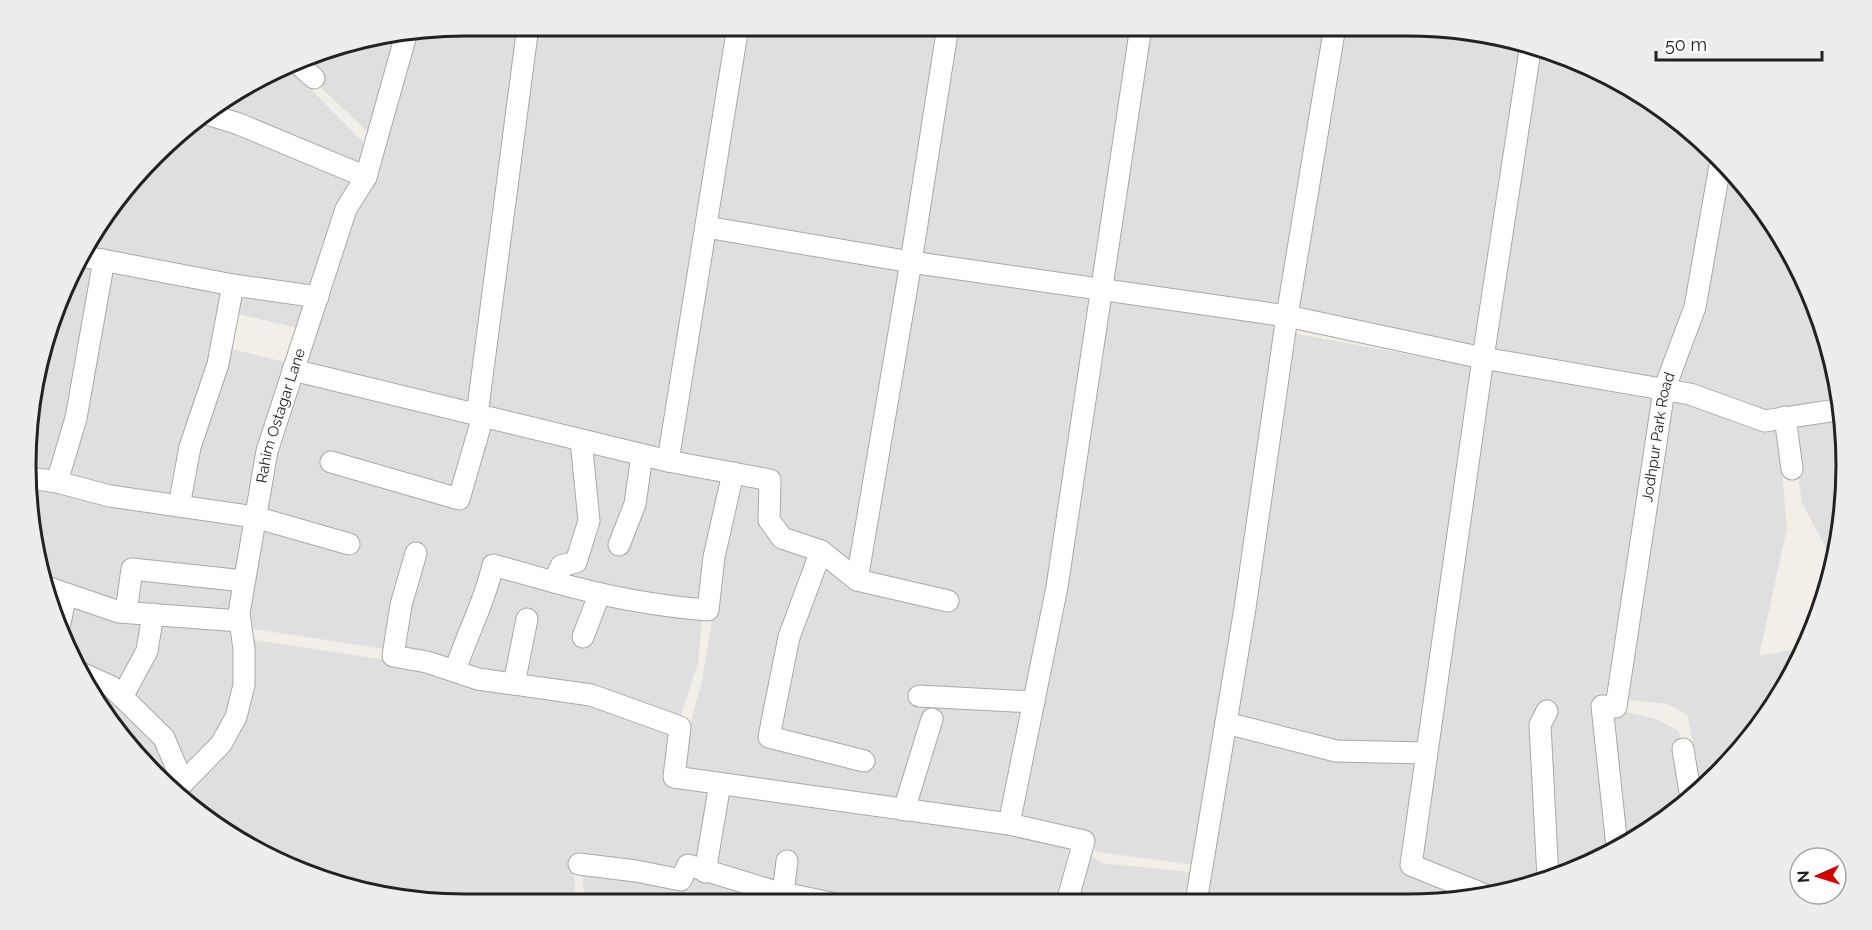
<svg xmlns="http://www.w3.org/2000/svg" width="1872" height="930" font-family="Raleway,sans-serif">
	<rect width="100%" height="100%" fill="#f2efe9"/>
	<path fill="#e0dfdf" d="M465,26H717L732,28L660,454L299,369L413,34Z
		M746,26H1435L1520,40L1601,71L1674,116L1714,153L1689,306L1658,381L1295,311L920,256L713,220Z
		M397,37L371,135L296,64L323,49Z
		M280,72H294L368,147L364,173L210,110Z
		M196,118L354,180L298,328L233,313L227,348L285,362L246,514L31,475L34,379L59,296L99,221Z
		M1725,163L1737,175L1787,245L1823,323L1842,404L1766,415L1674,387Z
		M712,236L1093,292L1053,578L1001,816L680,774L682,731L690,724L702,681L736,470L674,458Z
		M1105,295L1279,321L1196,865L1097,852L1075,830L1012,822Z
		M1287,332L1654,400L1604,707L1656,719L1679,731L1690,799L1674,814L1575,871L1464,901H1203Z
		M291,378L726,477L708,553L698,663L678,724L473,674L385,649L247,628L272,462Z
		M1668,396L1778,425L1787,528L1759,656L1806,647L1801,659L1738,755L1701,789L1688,716L1668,704L1620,699Z
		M1843,415L1846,493L1834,563L1802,503L1790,422Z
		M31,482L248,520L231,615L120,607L48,583L29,522Z
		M51,594L234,625L235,705L216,740L171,788L154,776L71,659Z
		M247,639L425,666L590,700L675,731L669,781L714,787L699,863L675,874L573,862L576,903L437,904L352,890L271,859L180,794L226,745Z
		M723,791L1009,831L1070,844L1057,902L585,903L582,871L692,872Z
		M1083,849L1101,863L1199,873L1194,902H1073Z"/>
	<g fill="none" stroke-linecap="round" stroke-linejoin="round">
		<defs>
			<g id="minor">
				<path d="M297,63L314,78"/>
				<path d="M204,113L239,124L366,177"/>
				<path d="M706,227L911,262L1287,316L1483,358L1690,394L1765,421L1843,409"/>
				<path d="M81,256L233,285L318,297"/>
				<path d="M293,370L668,461L738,26"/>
				<path d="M477,415L528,26"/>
				<path d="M1785,417L1792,469"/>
				<path d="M668,461L770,480L769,520L782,538L821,551L857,580L948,601"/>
				<path d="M331,462L459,499L483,416"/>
				<path d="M31,478L57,482L110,496L255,517L349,544"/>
				<path d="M57,482L76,418L104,260"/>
				<path d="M179,506L190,447L218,364L233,285"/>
				<path d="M619,545L635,504L642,455"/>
				<path d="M821,551L789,637L769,737L864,761"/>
				<path d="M416,553L401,605L393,656L427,662L478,679L591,695L680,727L674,777L1009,824L1084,841L1067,902"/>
				<path d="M857,580L911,262L948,26"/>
				<path d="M554,582C607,597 654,606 708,610L714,557L733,473"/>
				<path d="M49,588L119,612L240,621"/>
				<path d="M126,612L132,569L244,581"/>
				<path d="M60,623L66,594"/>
				<path d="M583,637L599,595"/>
				<path d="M455,671C466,636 485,602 493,565L554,582L561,566L576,562L589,521L581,440"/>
				<path d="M81,673L112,687L164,738L183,783"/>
				<path d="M514,684L527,619"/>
				<path d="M919,696L1034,702"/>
				<path d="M122,697L147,651L153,614"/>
				<path d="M1547,711L1540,725L1548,878"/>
				<path d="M1226,723L1336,751L1426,753"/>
				<path d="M1683,749L1691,798"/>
				<path id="s1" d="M175,791L221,744L236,717L244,685V649L239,613L267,451L346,209L366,177L406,35"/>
				<path d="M904,810L932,719"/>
				<path d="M1009,824L1057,587L1141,26"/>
				<path id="s2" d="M1617,847L1602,706L1616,707L1664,390L1695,307L1721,160"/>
				<path d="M579,864L636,871L681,880L688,865L773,891L831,903"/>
				<path d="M705,872L720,784"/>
				<path d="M783,893L787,861"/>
				<path d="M1485,895L1411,865L1483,358L1531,44"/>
				<path d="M1196,902L1245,608L1287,316L1335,26"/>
			</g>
		</defs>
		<use href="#minor" stroke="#a9a9a9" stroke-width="23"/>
		<use href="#minor" stroke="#fff" stroke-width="21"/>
	</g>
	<g text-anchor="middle" stroke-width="6" stroke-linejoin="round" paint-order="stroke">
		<g font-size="15" fill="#222" stroke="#fff">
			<text dy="5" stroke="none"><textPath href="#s1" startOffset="404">Rahim Ostagar Lane</textPath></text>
			<text dy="5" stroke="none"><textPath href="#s2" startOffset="429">Jodhpur Park Road</textPath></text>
		</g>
	</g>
	<path d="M0 0H1872V930H0ZM465 36H1407A429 429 0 0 1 1836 465V465A429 429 0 0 1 1407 894H465A429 429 0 0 1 36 465V465A429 429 0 0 1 465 36Z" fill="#ededed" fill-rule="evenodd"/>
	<path fill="none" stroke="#222" stroke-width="3" d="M465 36H1407A429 429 0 0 1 1836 465V465A429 429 0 0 1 1407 894H465A429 429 0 0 1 36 465V465A429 429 0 0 1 465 36Z"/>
	<g transform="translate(1818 876) rotate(267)"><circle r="28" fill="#ffffff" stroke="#a7a7a7" stroke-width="1.5"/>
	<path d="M0-4.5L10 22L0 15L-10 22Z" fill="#d40000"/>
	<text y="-9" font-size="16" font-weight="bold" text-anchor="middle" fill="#222222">N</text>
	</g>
	<path d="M1656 51v9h166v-9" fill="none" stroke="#222222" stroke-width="3"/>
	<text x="1665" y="51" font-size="18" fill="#222222" stroke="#ffffff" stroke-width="4.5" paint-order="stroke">50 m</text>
</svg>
